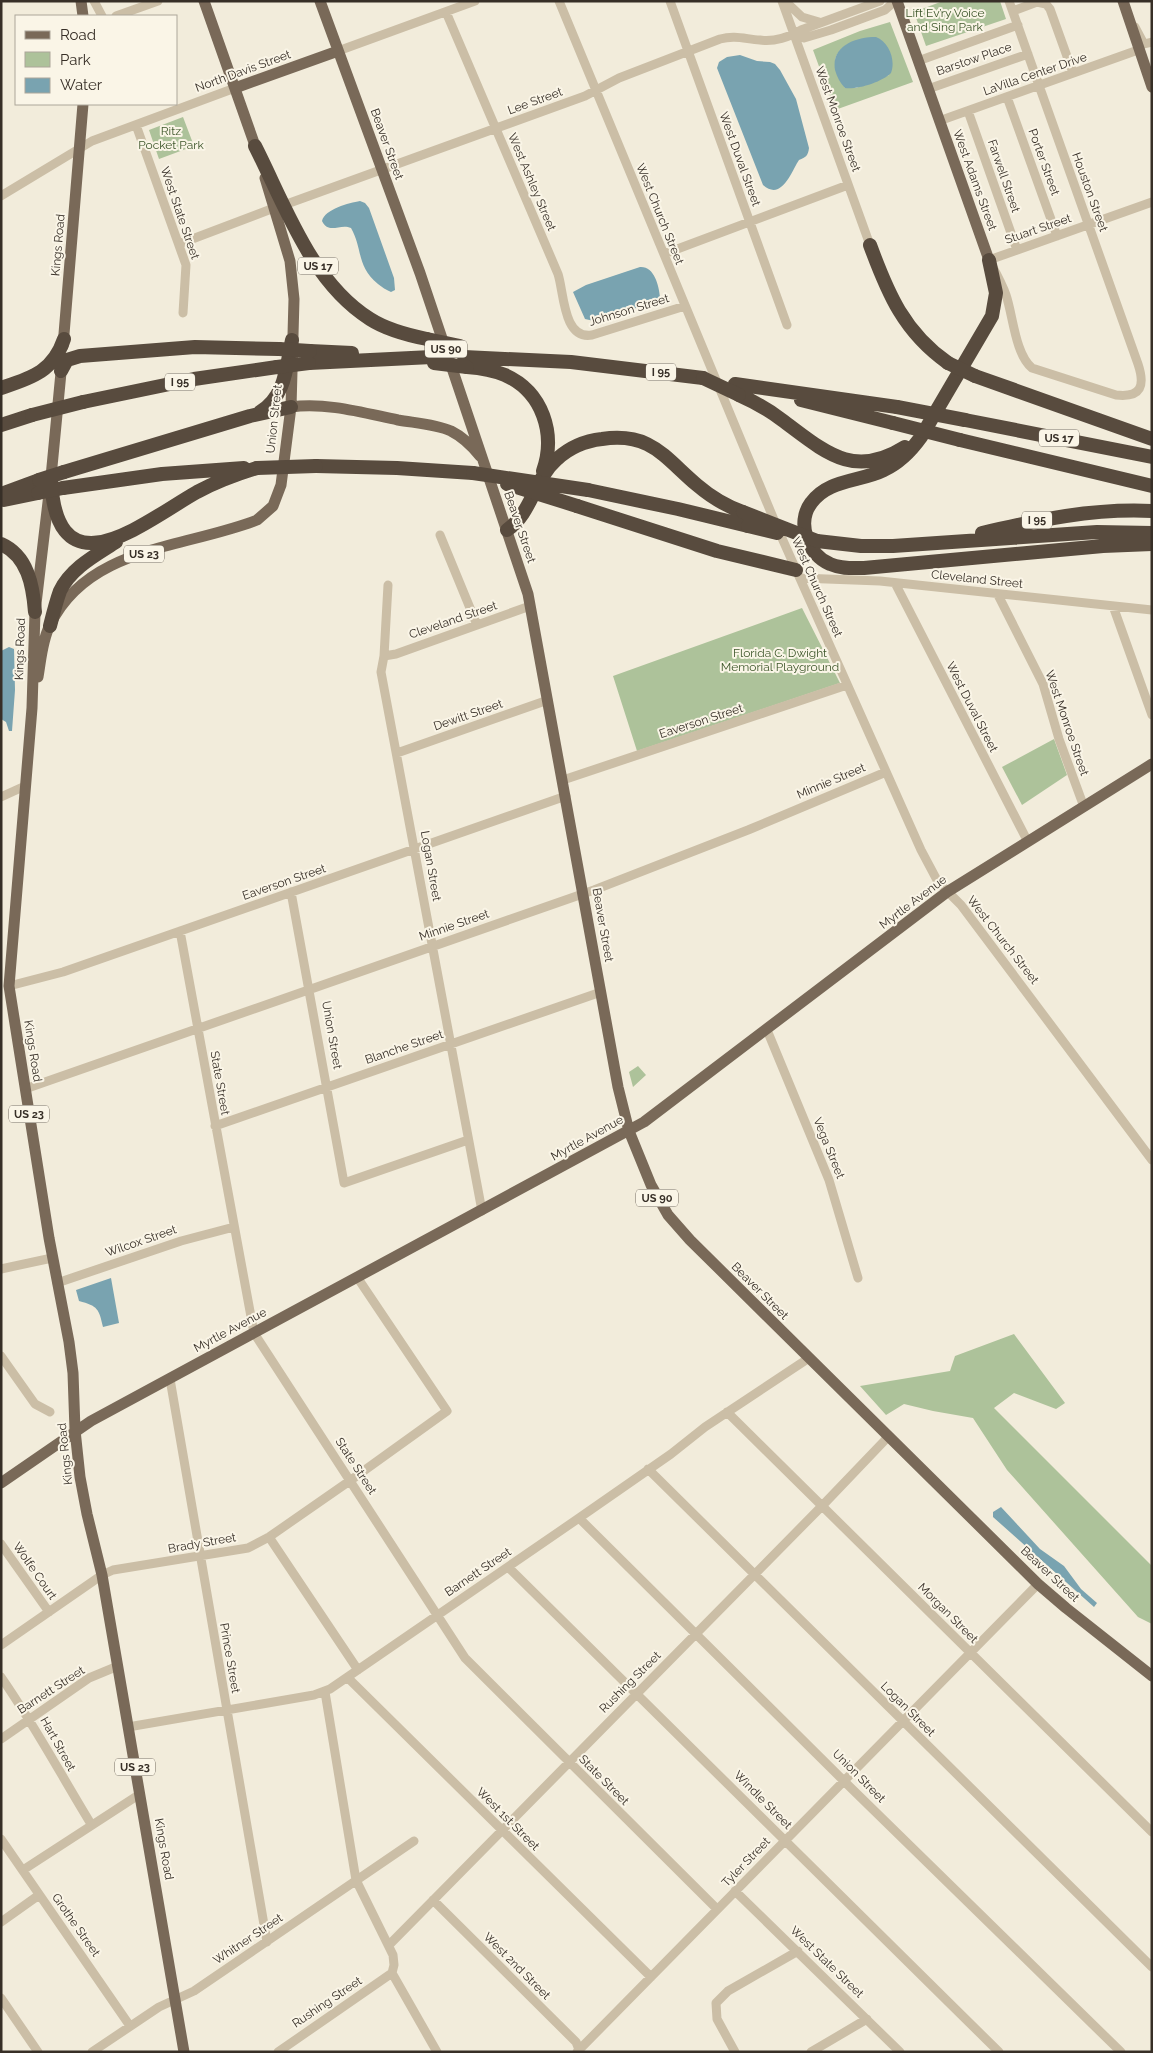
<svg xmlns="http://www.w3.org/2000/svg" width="1153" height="2053" font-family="Raleway,sans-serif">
	<rect width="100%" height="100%" fill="#f2ecdb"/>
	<path fill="#adc29a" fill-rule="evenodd" d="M943,1H1000L1006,19L926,46L914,12Z
		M890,22L913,82L835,110L813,50L860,31ZM848,44L889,75L856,88H845C836,70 827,57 848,44Z
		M183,117L194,146L159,159L149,130Z
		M802,608L840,683L637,751L613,676Z
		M1054,739L1067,775L1022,805L1002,767Z
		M638,1066L646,1075L633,1087L629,1072Z
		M1014,1334L1065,1403L1056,1409L1014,1393L994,1408L1152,1566V1624L1138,1617L1007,1470L973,1418L933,1411L904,1404L886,1415L860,1386L950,1371L955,1356Z"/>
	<path fill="#79a3b0" d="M876,37C889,42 896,60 891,73C882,82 857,90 845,88C840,83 837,77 835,70C831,46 855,37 876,37Z
		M740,55L757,61L770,62L775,64L780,70L796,99L809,148C808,156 806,157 799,160C792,170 782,202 763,185L717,68L719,62L727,57Z
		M360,201L365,203L369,208L394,278L395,290L391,292C386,290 382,287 378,284C356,266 363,249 351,228C340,223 329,235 322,221C325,209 349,203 360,201Z
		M640,267C654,266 659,285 660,297L656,302L594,321L585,319L573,292L586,285Z
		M9,647L14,649L15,690L12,731H9L6,722L1,719V651Z
		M111,1278L119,1323L103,1327C99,1309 98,1306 79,1301L76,1290Z
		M1001,1507L1040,1549L1064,1566L1081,1589L1097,1603L1094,1607L993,1517V1512Z"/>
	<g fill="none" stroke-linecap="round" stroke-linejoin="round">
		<path stroke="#cbbea6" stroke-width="9" d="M94,1L102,16
			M559,1L777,527L921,850L938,882L961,905L1152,1160
			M670,1L787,325
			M782,1L870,245
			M785,1L802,17L819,22
			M1009,1L1138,364C1145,385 1142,398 1116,395L1032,368C1015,354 1013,315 1006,295C1002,283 995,271 989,260L1152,202
			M1013,11L1037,2L1046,4L1050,9L1073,73
			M446,12L558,274C564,292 563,340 592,335L685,306
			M116,16L158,1
			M1135,27L1144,44L1152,42
			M794,35L804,38L831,30L885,10L895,1
			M338,51L475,1
			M918,61L1018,25
			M928,89L1028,54
			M1007,97L1057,236
			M968,111L1017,250
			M939,121L1138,50
			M136,125L186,265L183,313
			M1,196L92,141L235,88
			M284,205L585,96L619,78L720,39C735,35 745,39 760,40C774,42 790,37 801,30L880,1
			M179,244L274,208
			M664,254L848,185
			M440,535L477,625
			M800,578L880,581L1152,610
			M895,583L1028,842
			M388,585L384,656L381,672L482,1211
			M998,595L1043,684L1059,739L1084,807
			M1113,606L1152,715
			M384,656L396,654L530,606
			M397,753L548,700
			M563,780L847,685
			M1,797L25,786
			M291,892L344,1183L468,1140
			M180,931L254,1333L465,1658L717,1909
			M9,986L63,972L566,796
			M767,1030L829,1180L858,1278
			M25,1089L594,890L748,830L886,772
			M215,1126L601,992
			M1,1269L52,1258
			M57,1283L181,1241L234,1227
			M1,1356L35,1404L50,1412
			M170,1379L267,1942
			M727,1412L1152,1832
			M648,1469L1152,1967
			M579,1518L850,1787L1121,2052
			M269,1537L358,1670
			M1,1544L49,1612
			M508,1567L999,2052
			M1,1645L102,1575L113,1570L248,1548L269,1537L351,1480L447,1411L357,1277
			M1,1677C34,1724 61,1775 91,1824
			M348,1678L651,1977
			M325,1692L356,1880L393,1955L394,1965L392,1973L437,2052
			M128,1727L314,1695L330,1689L579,1518L671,1454L705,1427L809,1358
			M1,1739L89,1678L118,1666
			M1,1839L130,2026
			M23,1870L140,1794
			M735,1891L900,2052
			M433,1900L576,2042L580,2052
			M1,1922L39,1895
			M389,1945L822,1506L888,1437
			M1,1998L38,2052
			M92,2052L159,2007L194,1991L414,1841
			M278,2052L392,1973
			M577,2052L1038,1584
			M735,2052L717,2019L716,2003L728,1991L798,1951
			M811,2052L867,2019"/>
		<path stroke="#796958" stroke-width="11" d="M81,1L83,16
			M204,1L258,154
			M320,1L420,273L528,594L618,1087L629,1131L651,1185L668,1215L690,1240L1038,1584L1066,1608L1152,1676
			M897,1L989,260
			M1123,1L1152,87
			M235,88L338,51
			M63,346L83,104
			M62,362L51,477L35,612L32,708L9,986L49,1238L69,1342L73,1373L75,1430L80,1477L87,1514L102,1575L184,2052
			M291,407C326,402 364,413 398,420C415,423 435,424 451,431C463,437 472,446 480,456
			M38,677C41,660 42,641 50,625C88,546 186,548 257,520L273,506L281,485L291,407L294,299L290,261L265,178
			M1,1483L91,1421L644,1122L947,892L1152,764"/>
		<path stroke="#584b3e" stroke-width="14" d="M255,146C285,205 311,282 370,319C387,330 407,335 427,339
			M870,245C888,294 904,332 948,363
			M989,260L996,293L992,316L921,437C911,451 899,463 884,470C860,482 828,479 811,503C796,523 808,555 830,564C841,569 853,568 864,568L1103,546L1152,544
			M310,351L352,353
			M464,357L571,362L703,378
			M309,363L432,357
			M467,367C480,368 493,370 505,375C543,392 556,434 543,471
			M61,371L67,360L80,356L195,347L279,349
			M975,376L1152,439
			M735,384L897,407
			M1,388C31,378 53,372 64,339
			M739,395C755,402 769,410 782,420C824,451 853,480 905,447
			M801,400L893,423
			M83,402L194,379L277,367
			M260,412C286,396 286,367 292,340
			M965,420L1152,457
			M1,425L32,415
			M960,440L1152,486
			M316,466L397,468L473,473
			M64,472L250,416L291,407
			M51,480C57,596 144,522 197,492C216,482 237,474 257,468
			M63,488L162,474L244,468
			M588,490L678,509L748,526
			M1,494L39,480
			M4,500L38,493
			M577,506L717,551L796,570
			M507,530C532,513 534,479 557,459C570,447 584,441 602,439C651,432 664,457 697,485C711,497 726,506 743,512
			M982,533C1038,520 1093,508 1152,511
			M817,541L861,546H893L1097,532L1152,533
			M1,544C28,556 33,586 35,612
			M50,626C53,614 56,602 60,591C71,568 96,555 116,542"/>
		<path stroke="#584b3e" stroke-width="14" d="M427,339L460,346
			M279,349L310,351
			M434,363L467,367
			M948,363L975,376
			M277,367L309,363
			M703,378L739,395
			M897,407L965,420
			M32,415L83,402
			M893,423L960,440
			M257,468L316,466
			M473,473L588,490
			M39,480L64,472
			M507,484L577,506
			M38,493L63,488
			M743,512L817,541
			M748,526L777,533"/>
	</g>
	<g text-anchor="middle" stroke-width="4" stroke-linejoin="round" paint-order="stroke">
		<g fill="#faf5e7" stroke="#726a61" stroke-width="1">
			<rect x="298" y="257.5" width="40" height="17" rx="4"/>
			<rect x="425" y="340.5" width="42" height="17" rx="4"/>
			<rect x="646" y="363.5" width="30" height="17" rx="4"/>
			<rect x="165" y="373.5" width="30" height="17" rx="4"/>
			<rect x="1039" y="429.5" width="40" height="17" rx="4"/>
			<rect x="1022" y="511.5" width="30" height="17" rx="4"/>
			<rect x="124" y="545.5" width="40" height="17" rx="4"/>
			<rect x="9" y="1105.5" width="40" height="17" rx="4"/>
			<rect x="636" y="1189.5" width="42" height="17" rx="4"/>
			<rect x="115" y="1758.5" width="40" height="17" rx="4"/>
		</g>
		<g font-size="11" font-weight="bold" fill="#372f27">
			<text x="318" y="270">US 17</text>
			<text x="446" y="353">US 90</text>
			<text x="661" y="376">I 95</text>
			<text x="180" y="386">I 95</text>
			<text x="1059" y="442">US 17</text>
			<text x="1037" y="524">I 95</text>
			<text x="144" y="558">US 23</text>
			<text x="29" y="1118">US 23</text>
			<text x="657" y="1202">US 90</text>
			<text x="135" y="1771">US 23</text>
		</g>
		<g font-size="12" fill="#3d562a" stroke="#faf5e7">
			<text x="945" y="17">Lift Ev’ry Voice<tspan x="945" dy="14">and Sing Park</tspan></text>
			<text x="171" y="135">Ritz<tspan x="171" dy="14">Pocket Park</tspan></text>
			<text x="780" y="657">Florida C. Dwight<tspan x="780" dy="14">Memorial Playground</tspan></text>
		</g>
		<g font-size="12" fill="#372f27" stroke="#faf5e7">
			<text transform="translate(974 59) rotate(-19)" y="4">Barstow Place</text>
			<text transform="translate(243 71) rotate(-20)" y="4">North Davis Street</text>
			<text transform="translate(1035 74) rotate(-19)" y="4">LaVilla Center Drive</text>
			<text transform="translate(535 101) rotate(-20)" y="4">Lee Street</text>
			<text transform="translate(838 119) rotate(70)" y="4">West Monroe Street</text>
			<text transform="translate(387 144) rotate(70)" y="4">Beaver Street</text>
			<text transform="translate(740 159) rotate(70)" y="4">West Duval Street</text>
			<text transform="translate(1044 162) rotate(70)" y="4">Porter Street</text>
			<text transform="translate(1004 176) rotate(71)" y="4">Farwell Street</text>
			<text transform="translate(975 180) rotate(70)" y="4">West Adams Street</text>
			<text transform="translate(532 182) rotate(67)" y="4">West Ashley Street</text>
			<text transform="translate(1090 192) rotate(70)" y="4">Houston Street</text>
			<text transform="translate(180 213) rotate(71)" y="4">West State Street</text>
			<text transform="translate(660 214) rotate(68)" y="4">West Church Street</text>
			<text transform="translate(1038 229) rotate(-19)" y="4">Stuart Street</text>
			<text transform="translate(58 245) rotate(-85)" y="4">Kings Road</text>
			<text transform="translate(629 310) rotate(-17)" y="4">Johnson Street</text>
			<text transform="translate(274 419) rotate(-84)" y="4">Union Street</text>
			<text transform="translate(520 527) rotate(71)" y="4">Beaver Street</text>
			<text transform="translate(977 579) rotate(6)" y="4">Cleveland Street</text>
			<text transform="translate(817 587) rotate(66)" y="4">West Church Street</text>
			<text transform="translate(453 620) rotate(-19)" y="4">Cleveland Street</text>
			<text transform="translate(20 649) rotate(-88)" y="4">Kings Road</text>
			<text transform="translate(972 707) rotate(63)" y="4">West Duval Street</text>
			<text transform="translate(468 715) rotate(-19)" y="4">Dewitt Street</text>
			<text transform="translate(701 721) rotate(-18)" y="4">Eaverson Street</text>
			<text transform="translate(1067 723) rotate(71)" y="4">West Monroe Street</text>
			<text transform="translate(831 781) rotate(-23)" y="4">Minnie Street</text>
			<text transform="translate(431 866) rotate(80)" y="4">Logan Street</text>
			<text transform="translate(284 882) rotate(-19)" y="4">Eaverson Street</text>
			<text transform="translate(913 902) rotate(-37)" y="4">Myrtle Avenue</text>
			<text transform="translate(454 925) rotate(-19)" y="4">Minnie Street</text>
			<text transform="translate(603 925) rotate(80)" y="4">Beaver Street</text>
			<text transform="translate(1003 940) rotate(52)" y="4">West Church Street</text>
			<text transform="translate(332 1035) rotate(80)" y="4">Union Street</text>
			<text transform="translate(404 1047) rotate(-19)" y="4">Blanche Street</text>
			<text transform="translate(33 1051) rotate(81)" y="4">Kings Road</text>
			<text transform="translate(220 1083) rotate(80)" y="4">State Street</text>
			<text transform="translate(587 1138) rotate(-29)" y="4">Myrtle Avenue</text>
			<text transform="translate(829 1148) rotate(68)" y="4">Vega Street</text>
			<text transform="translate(141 1241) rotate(-19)" y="4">Wilcox Street</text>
			<text transform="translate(760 1291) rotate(45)" y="4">Beaver Street</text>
			<text transform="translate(230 1330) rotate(-28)" y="4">Myrtle Avenue</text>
			<text transform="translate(65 1454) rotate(-96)" y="4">Kings Road</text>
			<text transform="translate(356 1466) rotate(57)" y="4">State Street</text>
			<text transform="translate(202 1543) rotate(-10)" y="4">Brady Street</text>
			<text transform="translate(35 1571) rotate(55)" y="4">Wolfe Court</text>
			<text transform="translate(478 1572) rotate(-34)" y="4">Barnett Street</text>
			<text transform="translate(1050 1574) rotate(43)" y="4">Beaver Street</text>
			<text transform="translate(948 1613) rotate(45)" y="4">Morgan Street</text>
			<text transform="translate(230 1658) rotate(80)" y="4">Prince Street</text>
			<text transform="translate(630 1682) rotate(-45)" y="4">Rushing Street</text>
			<text transform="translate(51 1690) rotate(-33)" y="4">Barnett Street</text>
			<text transform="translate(908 1709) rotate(45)" y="4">Logan Street</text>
			<text transform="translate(58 1744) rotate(61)" y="4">Hart Street</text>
			<text transform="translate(859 1776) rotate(45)" y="4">Union Street</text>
			<text transform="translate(604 1780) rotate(45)" y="4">State Street</text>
			<text transform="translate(763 1800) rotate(45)" y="4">Windle Street</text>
			<text transform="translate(508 1819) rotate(45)" y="4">West 1st Street</text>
			<text transform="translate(164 1849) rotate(80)" y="4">Kings Road</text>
			<text transform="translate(746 1862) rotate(-46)" y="4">Tyler Street</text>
			<text transform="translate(76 1925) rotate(55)" y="4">Grothe Street</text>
			<text transform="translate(248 1939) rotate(-34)" y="4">Whitner Street</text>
			<text transform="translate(827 1962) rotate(44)" y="4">West State Street</text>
			<text transform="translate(517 1966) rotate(45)" y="4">West 2nd Street</text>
			<text transform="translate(327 2002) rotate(-34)" y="4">Rushing Street</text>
		</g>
	</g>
	<rect width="1153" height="2053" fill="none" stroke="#372f27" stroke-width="5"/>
	<rect x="15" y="15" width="162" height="90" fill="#faf5e7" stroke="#aca69a"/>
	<rect x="25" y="31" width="25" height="8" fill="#796958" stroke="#aca69a"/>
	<text x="60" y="40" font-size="15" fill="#372f27">Road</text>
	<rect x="25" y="52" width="25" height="15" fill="#adc29a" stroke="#aca69a"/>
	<text x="60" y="65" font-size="15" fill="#372f27">Park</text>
	<rect x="25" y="78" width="25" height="15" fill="#79a3b0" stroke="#aca69a"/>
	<text x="60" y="90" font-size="15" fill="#372f27">Water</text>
</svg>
